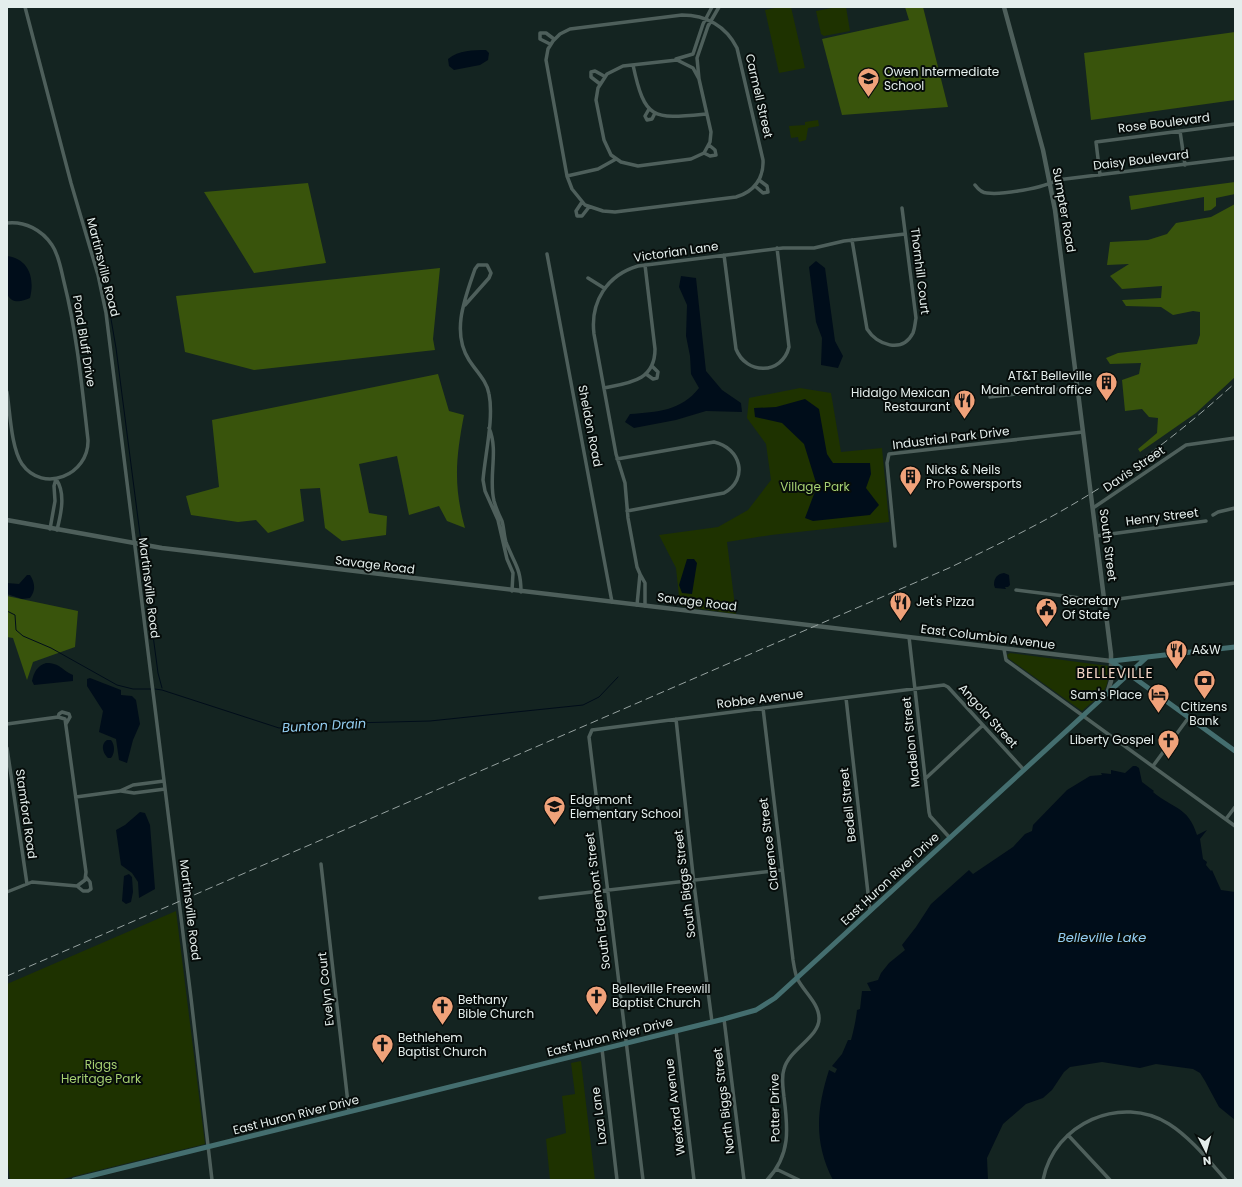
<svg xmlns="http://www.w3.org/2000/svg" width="1242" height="1187" font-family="Poppins,sans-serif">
	<rect width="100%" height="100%" fill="#142421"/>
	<path fill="#1e3200" d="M780,7H791L805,68L779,73L765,10Z
		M837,7H846L850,31L824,36L821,34L816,11Z
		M818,120L819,126L808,128L806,140L799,142L798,137L791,138L789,126L805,125V122Z
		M800,388L831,393L841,452L882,448L889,522L771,535L727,542L736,614L680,606L676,568L659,535L718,527L748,510L771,480L766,444L747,418L749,398Z
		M1010,653L1108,666C1110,693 1101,694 1082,711L1008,658L1007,655Z
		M176,911L205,1144L59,1180H10L7,1157V984Z
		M581,1061L595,1180H550L546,1139L566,1133L562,1096L575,1094L571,1063Z"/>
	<path fill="#39540c" d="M905,7H923L948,107L842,115L822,39L909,20Z
		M1235,32V100L1091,120L1084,53Z
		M1235,182V194L1216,198V206L1211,210L1204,211V197L1131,210L1129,196Z
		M308,183L326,263L254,273L204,192Z
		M1235,204V377L1196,413L1140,452L1138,449L1157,433L1158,418L1149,417L1142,409L1125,411L1122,380L1139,374L1141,363L1110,364L1106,358L1118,353L1197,344L1200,335V312L1193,311L1173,315L1161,307L1126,306L1122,300L1161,298L1162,286L1122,289L1110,276L1129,264L1107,265L1110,242L1148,240L1167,234L1176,223L1211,217Z
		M440,268L433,339L435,350L254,370L185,352L176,296Z
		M438,374L449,411L464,415C456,457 453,485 465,528L447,521L439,506L409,515L397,456L359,464L369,513L387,516L386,535L342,541L325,528L320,488L300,489L304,521L268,533L256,520L238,522L191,515L186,496L219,487L212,420Z
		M7,596L78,611L75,647L33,662L27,680L13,638L7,637Z"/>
	<path fill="#000d1a" d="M486,50L489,53L488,60L480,65L454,70L449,66L448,59C459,50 473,50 486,50Z
		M7,256C29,259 35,278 30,298C21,302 12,304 7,294Z
		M816,261L825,268L835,341L843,356L838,368L821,365L822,338L816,322L809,267Z
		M681,276L696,278L706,371L722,390L741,403L742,412L706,411L676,420L634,428L625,422L630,414C657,412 681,411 699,388L691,374L690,356L686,336L687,305L679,287Z
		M805,399L819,409L827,454L833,463H870L871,474L866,488L879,505L870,515L813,521L805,518L817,486L804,444L782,423L755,417L754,408L776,407Z
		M687,559H694L697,563L692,594L682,593L679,585Z
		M1004,573L1009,575L1010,585L1008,587H1005L1006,589L995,588L994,585C994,578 997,574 1004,573Z
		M27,575H30C35,583 36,590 30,598L22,599L7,594V583L19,584Z
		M46,663C61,663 61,670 73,675V681L34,685L32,681C34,672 37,666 46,663Z
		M90,678L121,690V695L132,696L136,700L140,724L133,740L127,763L119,760L116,739L99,732L103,711L87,686V679Z
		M107,740H111C115,745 115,753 111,758H108C103,754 100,744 107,740Z
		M1133,766H1136L1139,768L1142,782L1154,791L1153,792C1173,809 1188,806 1197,835L1207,830L1200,839L1203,859L1207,862L1206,865L1211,871L1212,870L1221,890L1235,892V1120L1219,1107L1205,1081L1200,1073L1193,1069L1156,1064L1140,1068L1102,1062L1070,1067L1064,1072L1052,1090L1043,1098L1026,1104L1003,1124L987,1158L988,1180H833C813,1141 817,1108 829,1070L835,1073L837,1069L832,1066L842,1054L848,1040H851C854,1029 856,1019 857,1010L860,1009L862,991H871L867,983L878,980L881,973L889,963L905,950L902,945L916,927L931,904L969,870L973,874L1013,847L1025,834L1032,831L1033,825L1067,790L1090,776L1102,775L1101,773L1111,774V770L1125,773Z
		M140,812L145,813L150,825L155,889L139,898L138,882L132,873L121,865L116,830L125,825Z
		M129,874L132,877L133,892L131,902L126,904L122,901L124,876Z"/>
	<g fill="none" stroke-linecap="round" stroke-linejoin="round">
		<path stroke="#000d1a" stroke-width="1" d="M93,243L106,290L116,348L141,542
			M141,545L158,673L162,688
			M7,611L15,615L16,630L23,636L51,648L117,685L133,689H151
			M155,689L162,690L279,728L312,724L430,721L583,705L599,697L618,677"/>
		<path stroke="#4e5f5b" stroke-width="3.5" d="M25,7L71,183L98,275L106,313L191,998L212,1180
			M682,15C706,15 726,26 737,48L763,160C764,178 754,192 736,197L615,212L603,211L585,205L572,189L567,176L546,60L548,49L553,41L560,34L570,29Z
			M550,44L540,39V33H546L554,39
			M676,59L693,54L703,24L712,7
			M633,65C645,121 653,119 707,114
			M699,79L693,68L677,60L623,66L607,74L598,88L596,100L604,140L611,155L621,162L638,166L691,159L704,153L710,142L711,132L699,79L697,58L708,26L719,7
			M600,84L591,77V72L595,71L604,76
			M649,109L645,116L647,120L652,119L655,113
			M1180,131L1185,165
			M704,153L710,156L716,155L715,150L709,145
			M1100,175L1096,142L1235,124
			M567,176L598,169L616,159
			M975,185C978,189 982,193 987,193C1002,195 1044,188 1057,180L1235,158
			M755,186L763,193L768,192L767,186L759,180
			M582,202L576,211L577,216H582L589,207
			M7,223C25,221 42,230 52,245C59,255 61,270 64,282C77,334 82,387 88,440C89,475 43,494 22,464C11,448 10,411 7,392
			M852,240L867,329C877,345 902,354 913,333C915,328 915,323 916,318L902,208
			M547,254L612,602
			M724,255L736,349C746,375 782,375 789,347L777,248
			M588,278L604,288
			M465,305L489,278L491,273L487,265H478L475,269C465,298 451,332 469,360C476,371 487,381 489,394C494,418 485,455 483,480L485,491L498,520L507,559L513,573L512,591
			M646,374L653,379L657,378L658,372L652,366
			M604,388C629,383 655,381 655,349L645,265
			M990,397L1078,387
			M489,428C499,451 488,477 494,501C496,508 499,515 502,521C504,528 504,536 506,542C514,564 521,567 521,592
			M617,459L714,442C741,448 749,479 724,493L627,511
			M56,479C66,493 61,514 57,530
			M1093,508L1186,445L1235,438
			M1213,515L1218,512L1235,508
			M50,529L55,501L54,486L56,479
			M1096,536L1206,521
			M895,546L887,463L889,454L1083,432
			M640,574L637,567L628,518L625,483L616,454L594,334C590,302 607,275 638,266L783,248H814L844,241L905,234
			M1016,590L1104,601L1235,583
			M637,605L640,574L645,583V606
			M909,637L929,812L930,816L950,838
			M1004,649L1006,660L1235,826
			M846,698L870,911
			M763,708L793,960C794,966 795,973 797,978C803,991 819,1003 819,1018C820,1037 789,1049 784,1069C781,1078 783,1087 784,1097C788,1128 791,1155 767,1180
			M58,717L59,714L62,712L69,714L70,717L66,724
			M676,719L694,884L712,1022
			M7,724L58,717L65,719L86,872L85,880L77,886L32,882L7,892
			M7,748L27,884
			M1153,766L1189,717
			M925,779L983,725
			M121,791L134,793L165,789
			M76,797L120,791L133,785L164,781
			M1226,819L1235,807
			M321,864L349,1112
			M77,886L83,891H88L91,889L90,882L86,877
			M540,898L782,870
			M724,1019L744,1180
			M676,1031L694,1180
			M602,1049L617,1180
			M1068,1135L1110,1180
			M776,1169L799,1180
			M643,1180L589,737L592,730L944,685L948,687L1024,770
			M1043,1180C1054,1123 1121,1094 1169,1124C1191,1138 1209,1161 1226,1180"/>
		<path stroke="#4e5f5b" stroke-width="4.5" d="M1004,7L1043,150L1055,210L1111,654V681L1107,694
			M7,520L162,548L1111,661"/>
		<path stroke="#446e6f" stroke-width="5" d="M1111,661L1235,751
			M1112,661L1235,647
			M74,1180L724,1019L756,1010L775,998L1146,658"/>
		<path stroke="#96a2a0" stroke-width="1" stroke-dasharray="8 4" stroke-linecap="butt" d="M7,976L949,568C997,545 1045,522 1090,494C1142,462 1190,424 1235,383"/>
	</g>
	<defs>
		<symbol id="school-pin" viewBox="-11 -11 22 30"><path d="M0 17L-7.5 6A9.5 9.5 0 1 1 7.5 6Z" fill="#f0a27a" stroke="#060c0a"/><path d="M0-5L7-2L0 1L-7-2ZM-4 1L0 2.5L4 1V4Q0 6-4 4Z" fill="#111"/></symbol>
		<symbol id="building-pin" viewBox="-11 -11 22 30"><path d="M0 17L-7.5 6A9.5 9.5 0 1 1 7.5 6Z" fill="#f0a27a" stroke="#060c0a"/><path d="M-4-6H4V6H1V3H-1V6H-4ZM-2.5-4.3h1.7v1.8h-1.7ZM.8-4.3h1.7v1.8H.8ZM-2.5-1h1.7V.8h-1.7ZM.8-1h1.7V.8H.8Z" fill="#111"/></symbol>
		<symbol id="restaurant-pin" viewBox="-11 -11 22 30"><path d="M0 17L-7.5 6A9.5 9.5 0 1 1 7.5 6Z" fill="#f0a27a" stroke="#060c0a"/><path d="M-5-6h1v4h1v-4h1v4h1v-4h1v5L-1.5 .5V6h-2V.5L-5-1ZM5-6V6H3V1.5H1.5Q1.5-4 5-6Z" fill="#111"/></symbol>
		<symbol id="civic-pin" viewBox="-11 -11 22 30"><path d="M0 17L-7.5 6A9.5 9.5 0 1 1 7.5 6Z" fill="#f0a27a" stroke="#060c0a"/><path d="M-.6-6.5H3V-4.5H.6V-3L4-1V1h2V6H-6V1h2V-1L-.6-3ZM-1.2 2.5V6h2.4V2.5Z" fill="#111"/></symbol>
		<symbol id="bank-pin" viewBox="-11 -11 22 30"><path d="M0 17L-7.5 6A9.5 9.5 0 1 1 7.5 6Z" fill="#f0a27a" stroke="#060c0a"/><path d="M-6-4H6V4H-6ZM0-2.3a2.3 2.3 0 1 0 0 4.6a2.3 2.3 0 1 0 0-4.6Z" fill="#111"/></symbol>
		<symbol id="hotel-pin" viewBox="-11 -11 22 30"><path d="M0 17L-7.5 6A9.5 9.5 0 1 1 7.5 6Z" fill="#f0a27a" stroke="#060c0a"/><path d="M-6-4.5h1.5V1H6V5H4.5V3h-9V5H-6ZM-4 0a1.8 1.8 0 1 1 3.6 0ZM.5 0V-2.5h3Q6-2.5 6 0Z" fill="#111"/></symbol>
		<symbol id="church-pin" viewBox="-11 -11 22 30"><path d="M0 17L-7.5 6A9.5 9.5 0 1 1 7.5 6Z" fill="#f0a27a" stroke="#060c0a"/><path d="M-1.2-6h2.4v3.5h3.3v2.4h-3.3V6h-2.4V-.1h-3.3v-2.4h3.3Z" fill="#111"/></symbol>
	</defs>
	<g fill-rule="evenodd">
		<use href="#school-pin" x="856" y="66" width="25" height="34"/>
		<use href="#building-pin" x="1094" y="370" width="25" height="34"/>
		<use href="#restaurant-pin" x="952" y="388" width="25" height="34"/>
		<use href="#building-pin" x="898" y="464" width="25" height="34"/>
		<use href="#restaurant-pin" x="888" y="590" width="25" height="34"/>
		<use href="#civic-pin" x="1034" y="596" width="25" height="34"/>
		<use href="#restaurant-pin" x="1164" y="638" width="25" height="34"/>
		<use href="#bank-pin" x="1192" y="668" width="25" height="34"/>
		<use href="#hotel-pin" x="1146" y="682" width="25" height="34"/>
		<use href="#church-pin" x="1156" y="728" width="25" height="34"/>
		<use href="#school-pin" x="542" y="794" width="25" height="34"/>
		<use href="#church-pin" x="584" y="984" width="25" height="34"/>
		<use href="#church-pin" x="430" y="994" width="25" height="34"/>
		<use href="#church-pin" x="370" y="1032" width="25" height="34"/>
	</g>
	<g text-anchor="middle" stroke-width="4" stroke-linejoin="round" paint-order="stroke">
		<g font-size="12" fill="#e4eeec" stroke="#060c0a" text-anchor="start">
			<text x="884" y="76">Owen Intermediate<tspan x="884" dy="14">School</tspan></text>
			<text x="1092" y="380" text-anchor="end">AT&amp;T Belleville<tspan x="1092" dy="14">Main central office</tspan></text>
			<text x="950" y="397" text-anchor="end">Hidalgo Mexican<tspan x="950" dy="14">Restaurant</tspan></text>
			<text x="926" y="474">Nicks &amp; Neils<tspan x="926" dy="14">Pro Powersports</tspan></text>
			<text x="1062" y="605">Secretary<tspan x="1062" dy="14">Of State</tspan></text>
			<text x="916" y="606">Jet's Pizza</text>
			<text x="1192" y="654">A&amp;W</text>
			<text x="1142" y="699" text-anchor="end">Sam's Place</text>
			<text x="1204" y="711" text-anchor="middle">Citizens<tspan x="1204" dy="14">Bank</tspan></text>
			<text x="1154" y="744" text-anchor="end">Liberty Gospel</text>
			<text x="570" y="804">Edgemont<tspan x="570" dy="14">Elementary School</tspan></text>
			<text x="612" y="993">Belleville Freewill<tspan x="612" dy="14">Baptist Church</tspan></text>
			<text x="458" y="1004">Bethany<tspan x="458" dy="14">Bible Church</tspan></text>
			<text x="398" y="1042">Bethlehem<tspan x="398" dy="14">Baptist Church</tspan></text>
		</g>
		<g font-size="12" fill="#e4eeec" stroke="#060c0a">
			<text transform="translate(759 96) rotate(77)" y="4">Carmell Street</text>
			<text transform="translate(1164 123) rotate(-7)" y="4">Rose Boulevard</text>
			<text transform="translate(1141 160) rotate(-7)" y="4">Daisy Boulevard</text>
			<text transform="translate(1064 210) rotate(80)" y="4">Sumpter Road</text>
			<text transform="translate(676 252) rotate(-8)" y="4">Victorian Lane</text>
			<text transform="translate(103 267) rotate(76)" y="4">Martinsville Road</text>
			<text transform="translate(920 271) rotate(83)" y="4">Thornhill Court</text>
			<text transform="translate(84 341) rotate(81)" y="4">Pond Bluff Drive</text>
			<text transform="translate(590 426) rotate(79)" y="4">Sheldon Road</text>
			<text transform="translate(951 438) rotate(-7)" y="4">Industrial Park Drive</text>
			<text transform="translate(1134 469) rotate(-34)" y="4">Davis Street</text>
			<text transform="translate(1162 517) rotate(-7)" y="4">Henry Street</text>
			<text transform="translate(1108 545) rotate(83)" y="4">South Street</text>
			<text transform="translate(375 565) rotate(7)" y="4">Savage Road</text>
			<text transform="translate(149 588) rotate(83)" y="4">Martinsville Road</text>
			<text transform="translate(697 602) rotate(7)" y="4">Savage Road</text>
			<text transform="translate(988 637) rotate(7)" y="4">East Columbia Avenue</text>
			<text transform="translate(760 699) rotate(-7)" y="4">Robbe Avenue</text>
			<text transform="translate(988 716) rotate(48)" y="4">Angola Street</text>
			<text transform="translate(911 742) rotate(-96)" y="4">Madelon Street</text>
			<text transform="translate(848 805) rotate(-96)" y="4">Bedell Street</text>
			<text transform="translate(26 814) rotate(82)" y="4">Stamford Road</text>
			<text transform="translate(769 844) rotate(-97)" y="4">Clarence Street</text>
			<text transform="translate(890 879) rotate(-43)" y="4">East Huron River Drive</text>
			<text transform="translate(685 884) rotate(-97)" y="4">South Biggs Street</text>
			<text transform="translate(598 901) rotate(-97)" y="4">South Edgemont Street</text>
			<text transform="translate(190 910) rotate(83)" y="4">Martinsville Road</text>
			<text transform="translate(326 989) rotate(-96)" y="4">Evelyn Court</text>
			<text transform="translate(610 1037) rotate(-14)" y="4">East Huron River Drive</text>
			<text transform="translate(724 1101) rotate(-97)" y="4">North Biggs Street</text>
			<text transform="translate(675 1107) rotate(-97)" y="4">Wexford Avenue</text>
			<text transform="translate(775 1108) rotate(-91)" y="4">Potter Drive</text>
			<text transform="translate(296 1115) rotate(-14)" y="4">East Huron River Drive</text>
			<text transform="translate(599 1116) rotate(-97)" y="4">Loza Lane</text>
		</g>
		<g font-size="12" fill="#a6d072" stroke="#060c0a">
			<text x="815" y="491">Village Park</text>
			<text x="101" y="1069">Riggs<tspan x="101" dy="14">Heritage Park</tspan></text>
		</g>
		<g font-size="13" font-style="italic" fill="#94cef2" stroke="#060c0a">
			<text transform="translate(324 725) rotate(-3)" y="5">Bunton Drain</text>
			<text x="1102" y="942">Belleville Lake</text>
		</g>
		<g font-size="14" letter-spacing="1" fill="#f5d6c7" stroke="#060c0a">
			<text x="1115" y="678">BELLEVILLE</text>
		</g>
	</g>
	<rect width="1242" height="1187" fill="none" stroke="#e4eeec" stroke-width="16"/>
	<g transform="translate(1206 1151) rotate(174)" stroke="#060c0a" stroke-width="3" paint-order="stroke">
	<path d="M0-3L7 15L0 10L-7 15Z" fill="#e4eeec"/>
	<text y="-6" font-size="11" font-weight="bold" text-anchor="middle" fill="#e4eeec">N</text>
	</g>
</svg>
